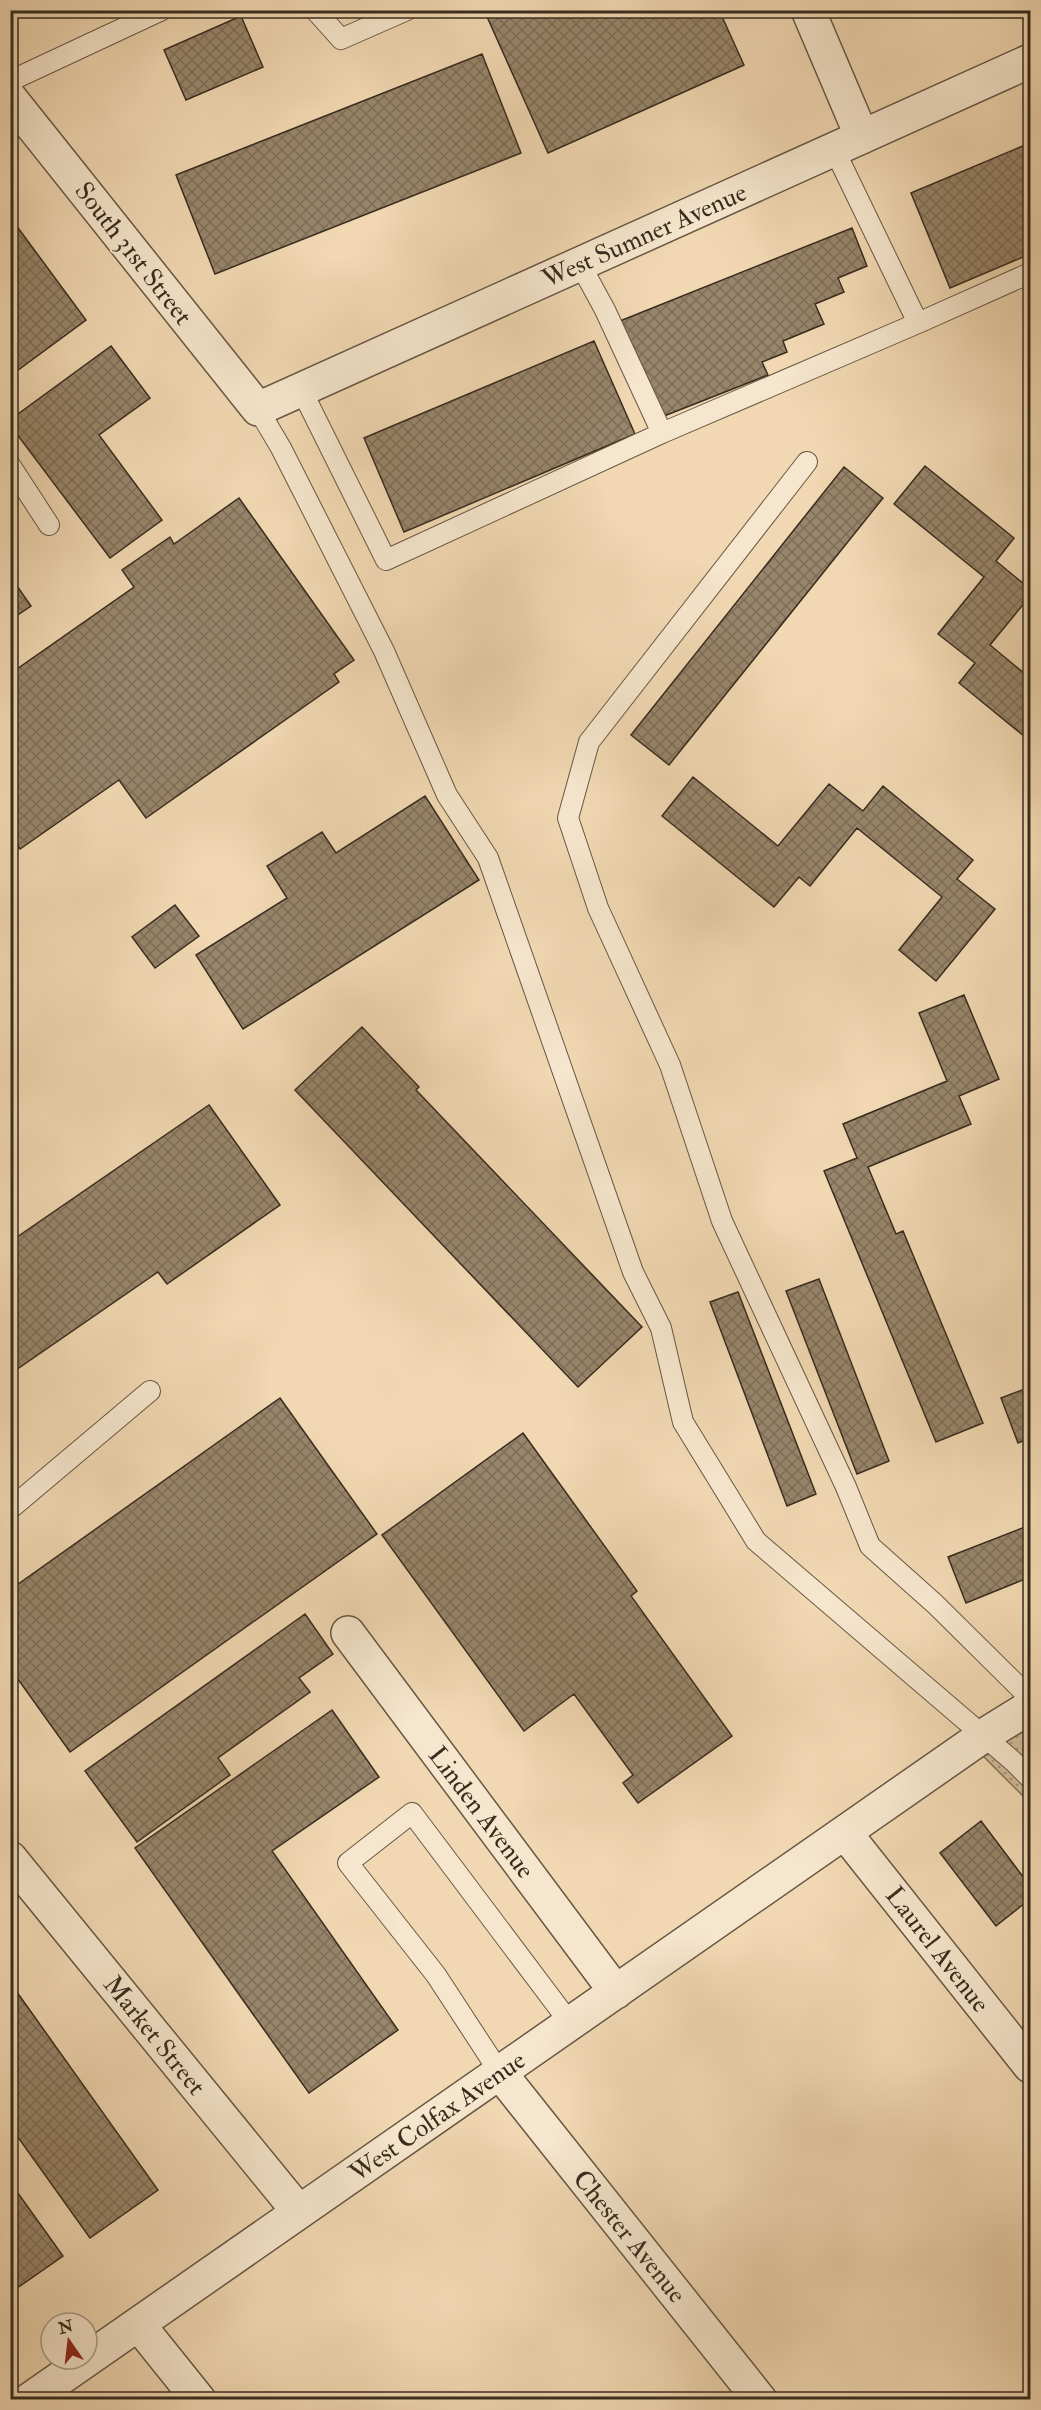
<svg xmlns="http://www.w3.org/2000/svg" width="1041" height="2410" font-family="'IM FELL Double Pica',serif">
	<defs>
		<pattern id="park-dots" width="8" height="8" patternUnits="userSpaceOnUse" patternTransform="scale(1.5)"><rect width="8" height="8" fill="#d2bb99"/><path d="M2 2h.1M6 6h.1" fill="none" stroke="#ab987c" stroke-width="1.8" stroke-linecap="round"/></pattern>
		<pattern id="building-cross-hatch" width="8" height="8" patternUnits="userSpaceOnUse" patternTransform="scale(1.5)"><rect width="8" height="8" fill="#98856b"/><path d="M0 0l8 8M0 8l8-8" fill="none" stroke="#7d6d57"/></pattern>
	</defs>
	<rect width="100%" height="100%" fill="#f1d8b2"/>
	<filter id="stains"><feTurbulence type="fractalNoise" baseFrequency=".00333" numOctaves="4"/><feColorMatrix values="0 0 0 0 .2 0 0 0 0 .09 0 0 0 0 .02 0 0 0 .5 -.17"/></filter>
	<radialGradient id="worn" r=".72"><stop offset=".6" stop-color="#630" stop-opacity="0"/><stop offset="1" stop-color="#630" stop-opacity=".3"/></radialGradient>
	<path fill="url(#park-dots)" stroke="#85745c" stroke-width="1.5" d="M1030,1700V1803L966,1739Z"/>
	<path fill="url(#building-cross-hatch)" stroke="#382c1f" stroke-width="1.5" d="M484,10H719L744,65L548,153Z
		M241,16L263,67L186,100L164,50Z
		M482,54L521,153L215,274L176,175Z
		M1030,143V254L950,288L911,193Z
		M10,217L86,320L10,376Z
		M852,228L867,266L838,278L844,292L815,304L824,324L783,341L787,352L762,362L768,375L659,418L620,321Z
		M594,341L635,434L404,532L364,438Z
		M111,346L150,398L99,435L162,520L110,558L10,425V420Z
		M925,466L1014,538L996,561L1030,589V596L990,645L1030,678V741L959,683L975,663L938,634L984,577L894,504Z
		M844,467L883,498L669,765L631,735Z
		M239,498L354,660L334,674L339,682L146,818L119,780L20,849L10,835V674L134,587L122,570L170,537L174,544Z
		M10,576L31,606L10,620Z
		M693,777L778,846L829,784L863,811L883,786L973,860L957,879L995,909L936,981L899,950L942,897L857,828L810,886L799,877L774,907L662,816Z
		M425,796L479,880L243,1029L196,955L287,898L267,866L322,832L336,853Z
		M175,905L199,936L155,968L132,937Z
		M964,995L999,1079L959,1096L971,1124L868,1167L896,1234L903,1231L983,1423L936,1442L824,1171L857,1158L843,1124L947,1081L919,1013Z
		M362,1027L419,1087L416,1090L642,1327L578,1387L295,1090Z
		M209,1105L280,1205L167,1284L158,1272L10,1374V1242Z
		M819,1279L889,1461L857,1474L786,1291Z
		M738,1292L816,1494L787,1506L710,1302Z
		M1030,1387V1438L1018,1443L1001,1398Z
		M280,1398L377,1534L70,1752L10,1668V1590Z
		M523,1433L637,1591L631,1596L732,1736L638,1803L623,1783L633,1775L574,1694L524,1731L382,1535Z
		M1030,1525V1577L966,1603L948,1557Z
		M305,1614L333,1654L299,1678L310,1692L218,1758L230,1775L137,1842L85,1771Z
		M332,1710L379,1777L272,1851L398,2030L309,2093L135,1848Z
		M981,1821L1030,1886V1899L996,1926L940,1853Z
		M14,1988L158,2190L90,2238L10,2126V1991Z
		M10,2182L63,2256L10,2293Z"/>
	<g fill="none" stroke-linecap="round" stroke-linejoin="round">
		<defs>
			<path id="lane" d="M315,10L341,39L407,10
				M10,81L162,10
				M834,149L918,323L1030,273
				M580,264L605,310L662,433L918,323
				M301,389L386,560L662,433
				M258,409L281,448L384,651L447,795L488,858L633,1272L661,1328L683,1422L756,1541L1014,1762L1030,1778
				M807,462L589,742L568,818L598,908L670,1065L722,1221L846,1487L870,1546L935,1604L1030,1698
				M10,465L49,525
				M10,1509L150,1391
				M500,2073L436,1975L348,1863L412,1813L570,2023"/>
			<path id="street" d="M808,10L862,137
				M10,98L258,409L1030,61
				M348,1633L616,1992
				M845,1833L1030,2066
				M10,1858L299,2212
				M500,2073L760,2400
				M138,2324L199,2400
				M29,2400L983,1736L1030,1707"/>
		</defs>
		<use href="#lane" stroke="#665744" stroke-width="22"/>
		<use href="#street" stroke="#665744" stroke-width="36"/>
		<use href="#lane" stroke="#f6e6cd" stroke-width="20"/>
		<use href="#street" stroke="#f6e6cd" stroke-width="33"/>
	</g>
	<g text-anchor="middle" stroke-width="4.5" stroke-linejoin="round" paint-order="stroke">
		<g font-size="26" fill="#382c1f" stroke="#f6e6cd">
			<text transform="translate(644 235) rotate(-24)" y="9">West Sumner Avenue</text>
			<text transform="translate(134 253) rotate(52)" y="9">South 31st Street</text>
			<text transform="translate(482 1812) rotate(53)" y="9">Linden Avenue</text>
			<text transform="translate(938 1949) rotate(52)" y="9">Laurel Avenue</text>
			<text transform="translate(155 2035) rotate(51)" y="9">Market Street</text>
			<text transform="translate(437 2116) rotate(-35)" y="9">West Colfax Avenue</text>
			<text transform="translate(630 2236) rotate(51)" y="9">Chester Avenue</text>
		</g>
	</g>
	<rect width="1041" height="2410" fill="none" stroke="#f1d8b2" stroke-width="36"/>
	<rect x="12" y="12" width="1017" height="2386" fill="none" stroke="#382c1f" stroke-width="3"/>
	<rect x="18" y="18" width="1005" height="2374" fill="none" stroke="#382c1f" stroke-width="1.5"/>
	<g transform="translate(69 2341) rotate(346)"><circle r="28" fill="#f6e6cd" stroke="#aa9c87" stroke-width="1.5"/>
	<path d="M0-4.5L10 22L0 15L-10 22Z" fill="#8f2418"/>
	<text y="-9" font-size="16" font-weight="bold" text-anchor="middle" fill="#382c1f">N</text>
	</g>
	<rect width="100%" height="100%" filter="url(#stains)"/>
	<rect width="100%" height="100%" fill="url(#worn)"/>
</svg>
